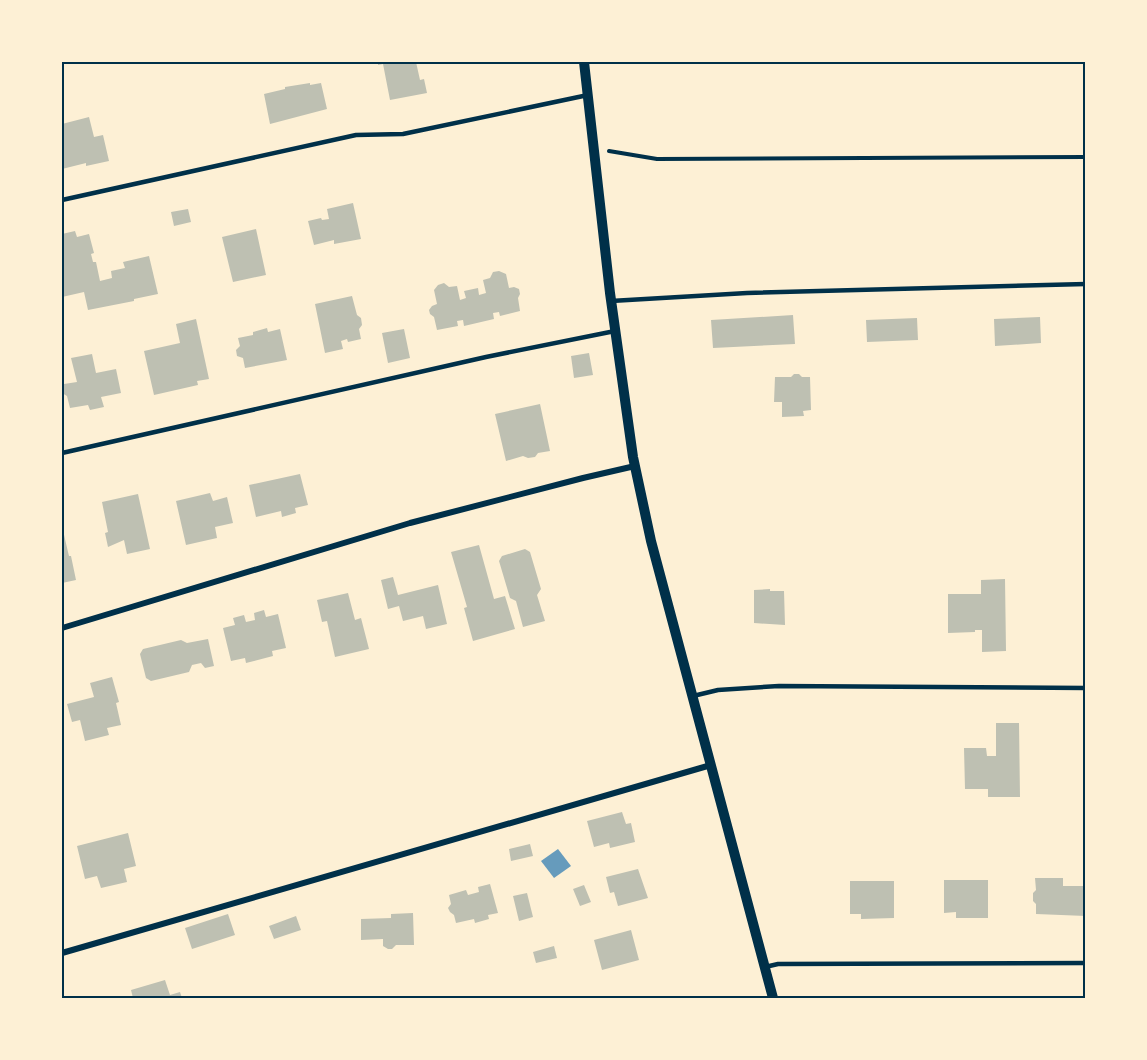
<svg xmlns="http://www.w3.org/2000/svg" width="1147" height="1060" font-family="'Golos Text',sans-serif">
	<rect width="100%" height="100%" fill="#fdf0d5"/>
	<path fill="#669bbc" d="M558,849L571,866L554,878L541,861Z"/>
	<path fill="#bec0b2" d="M378,62H416L420,80L424,79L427,93L390,100L383,64L378,65Z
		M310,83V85L321,83L327,109L270,124L264,94L285,89V87Z
		M89,117L94,137L103,135L109,161L86,166V163L62,169V124Z
		M353,203L361,239L334,244V240L314,245L308,221L321,218L322,220L329,219L327,209Z
		M188,209L191,222L174,226L171,212Z
		M256,229L266,275L233,282L222,237Z
		M75,231L77,237L89,234L94,253L91,254L93,262H96L100,281L112,278L111,271L125,268L123,262L149,256L158,294L134,299V301L88,310L84,292L62,297V234Z
		M499,271L506,274L509,288L514,287L519,289L520,294L518,298L520,311L500,316L499,312L493,313L494,319L464,326L463,320L457,321L458,326L437,330L434,317L430,314L429,310L432,306L437,304L434,290L438,285L444,283L449,287L457,286L460,300L466,298L464,291L478,288L479,295L486,293L483,280L490,278L493,272Z
		M352,296L357,315L361,318L362,325L359,329L361,339L348,342L347,339L341,341L343,349L325,353L315,304Z
		M793,315L795,344L713,348L711,320Z
		M1040,317L1041,343L995,346L994,319Z
		M917,318L918,340L867,342L866,320Z
		M196,319L209,379L197,381L198,385L154,395L144,351L180,343L176,324Z
		M267,328L268,332L280,329L287,360L245,368L243,358L237,356L236,350L240,346L238,338L253,335V332Z
		M404,329L410,358L388,363L382,333Z
		M589,353L593,375L574,378L571,356Z
		M92,354L96,373L116,369L121,393L101,397L104,407L90,410L88,405L70,408L67,396L62,393V389L64,384L77,382L71,358Z
		M794,374H799L802,377H810L811,410L803,411L804,416L782,417V402H774L775,377H791Z
		M540,404L550,451L538,453L535,457L528,458L523,456L506,461L495,414Z
		M300,474L308,505L295,508L296,513L282,517L281,511L256,517L249,485Z
		M210,493L213,501L227,497L233,523L215,527L217,538L186,545L176,501Z
		M138,494L150,549L127,554L124,540L108,547L105,533L108,532L102,502Z
		M62,526L68,552L69,556H71L76,580L62,583Z
		M479,545L494,599L505,596L515,629L473,641L464,608L467,607L451,552Z
		M525,549L530,552L541,589L537,595L545,621L523,627L516,601L510,598L499,561L502,556Z
		M393,577L398,595L438,585L447,624L426,629L423,616L403,621L399,606L388,609L381,580Z
		M1005,579L1006,651L982,652V630H975V632L948,633V594H981V580Z
		M770,589V591H784L785,625L754,623V590Z
		M348,593L355,620L361,618L369,649L335,657L327,621L322,622L317,600Z
		M264,610L266,617L278,614L286,648L272,651L273,656L246,663L245,658L231,661L223,628L235,625L233,618L244,615L246,622L255,620L254,613Z
		M208,639L214,666L205,668L201,663L192,665L189,672L151,681L146,678L140,654L143,649L181,640L187,643Z
		M112,677L119,702L116,703L121,725L107,728L109,735L85,741L80,720L72,722L67,704L94,697L90,683Z
		M996,723H1019L1020,797H988V789H965L964,748H986L987,756H996Z
		M622,812L626,824L631,823L635,842L610,848L609,843L594,847L587,821Z
		M128,833L136,866L124,869L127,882L101,888L97,876L85,879L77,846Z
		M530,844L533,856L511,861L509,849Z
		M638,869L648,898L618,906L614,892L610,893L606,877Z
		M1035,878H1063V886H1086V916L1036,914V904L1033,901V893L1036,890Z
		M944,880H988V918H956V912L944,913Z
		M850,881H894V918L861,919V914H850Z
		M490,884L498,913L488,915L489,919L475,923L474,919L456,923L454,915L450,912L448,908L451,904L449,895L466,890L468,895L479,892L478,887Z
		M584,885L591,902L580,906L573,889Z
		M527,893L533,917L519,921L513,896Z
		M413,913L414,945H396L392,949H388L383,946V939L361,940V919L391,918V914Z
		M228,914L235,935L192,949L185,928Z
		M296,916L301,930L274,939L269,926Z
		M631,930L639,960L602,970L594,940Z
		M554,946L557,958L536,963L533,952Z
		M165,980L170,995L180,992L182,998H133L131,990Z"/>
	<g fill="none" stroke-linecap="round" stroke-linejoin="round">
		<path stroke="#003049" stroke-width="4" d="M609,151L657,159L1086,157"/>
		<path stroke="#003049" stroke-width="4.5" d="M62,200L356,135L403,134L588,95
			M611,301L747,293L1086,284
			M62,453L486,357L615,331
			M693,696L718,690L779,686L1086,688
			M765,967L778,964L1086,963"/>
		<path stroke="#003049" stroke-width="6" d="M62,628L410,523L583,478L635,466
			M62,953L711,765"/>
		<path stroke="#003049" stroke-width="10" d="M584,62L610,293L633,457L651,541L773,998"/>
	</g>
	<rect width="1147" height="1060" fill="none" stroke="#fdf0d5" stroke-width="126"/>
	<rect x="63" y="63" width="1021" height="934" fill="none" stroke="#003049" stroke-width="2"/>
</svg>
